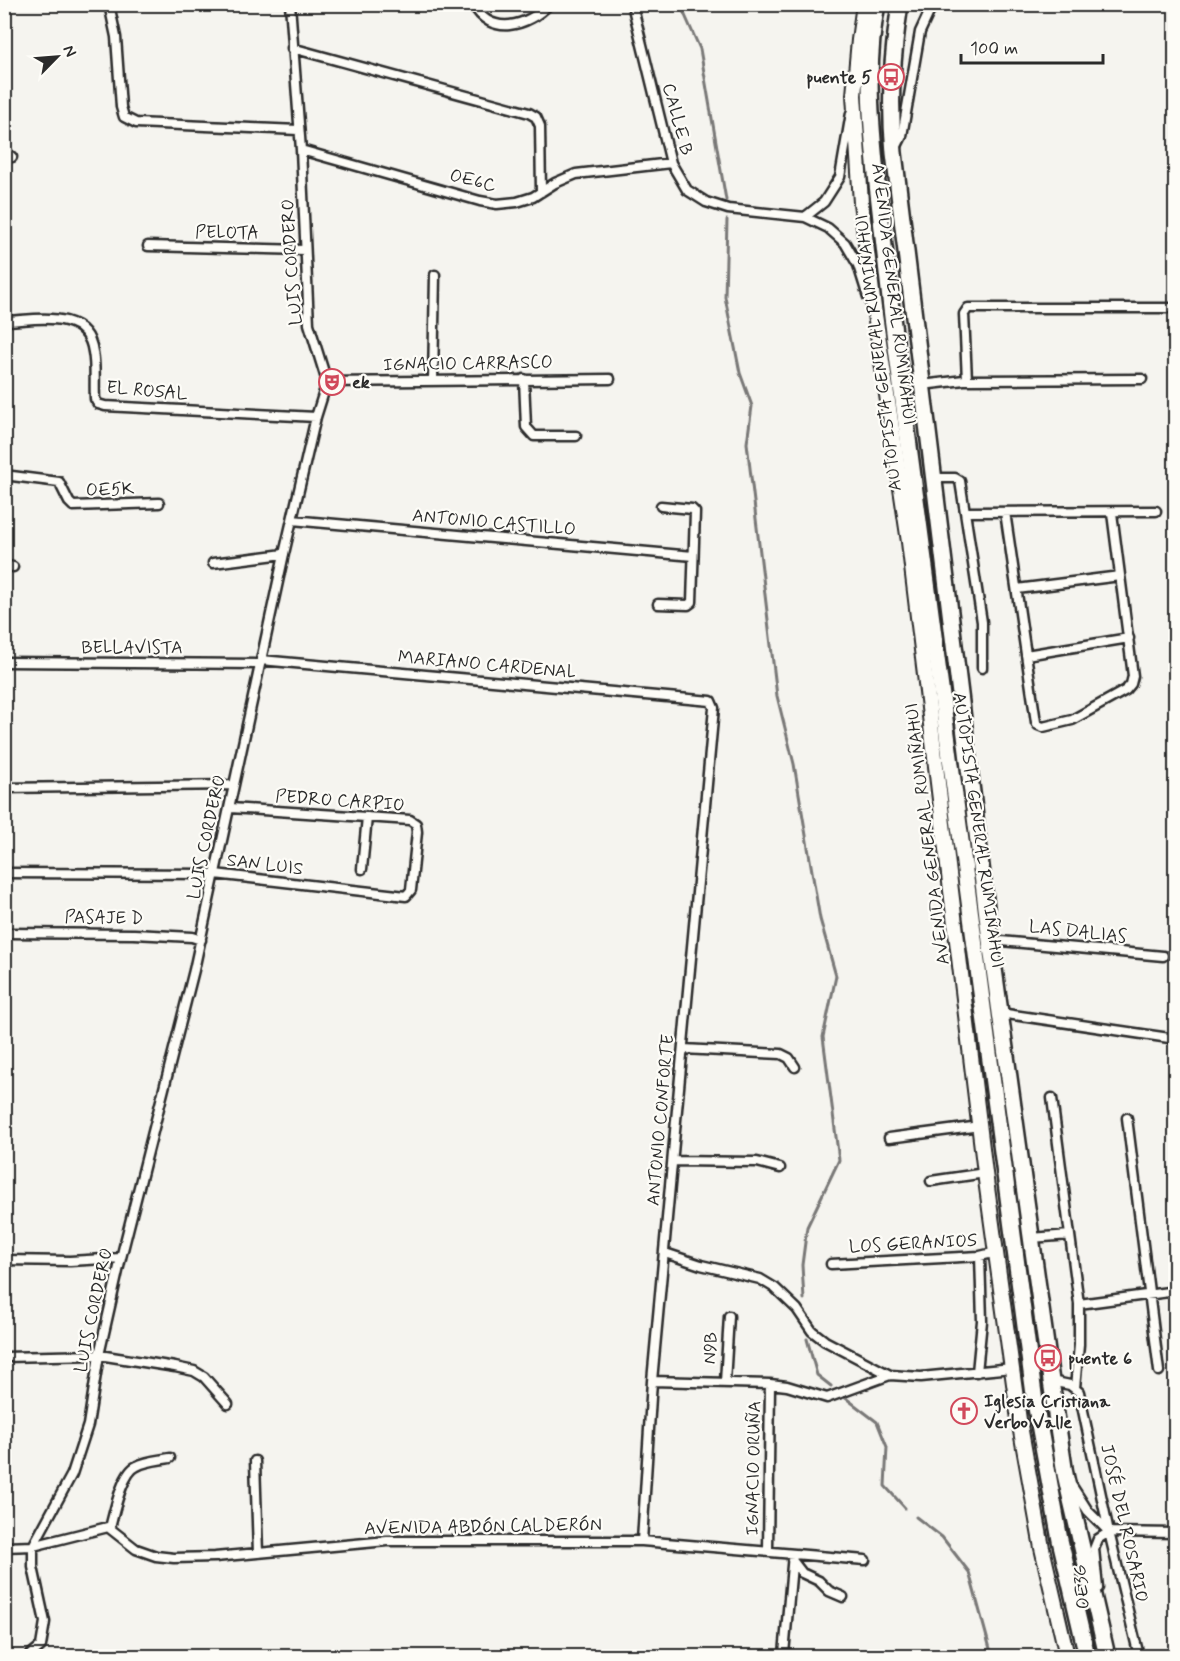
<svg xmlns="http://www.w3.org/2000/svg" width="1180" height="1661" font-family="Mynerve,sans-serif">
	<rect width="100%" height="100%" fill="#f5f4ef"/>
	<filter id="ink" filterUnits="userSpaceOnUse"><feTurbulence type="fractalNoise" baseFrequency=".0167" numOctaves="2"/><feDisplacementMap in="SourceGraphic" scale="12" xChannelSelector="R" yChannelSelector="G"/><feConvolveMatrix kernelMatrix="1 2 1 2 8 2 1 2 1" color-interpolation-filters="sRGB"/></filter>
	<g filter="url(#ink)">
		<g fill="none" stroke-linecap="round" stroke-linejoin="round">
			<path stroke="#797877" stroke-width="3" d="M680,4L700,49L726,200
				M727,220L725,297L740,373L752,406L747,443L777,696L794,764L820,919L836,976L823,1037L839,1160L807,1227L802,1265L804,1299
				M807,1339L817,1375L831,1386
				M843,1396L877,1422L887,1447L885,1486L905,1508
				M916,1517L942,1537L969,1572L992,1656"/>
			<defs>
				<path id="street" d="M109,4L116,37L121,107L124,117L136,123L298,130
					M473,4C490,37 528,27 549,4
					M632,4L671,163L687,190L706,202L728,209L805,217L828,228L845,243L858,265L868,297
					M292,48L529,113L536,117L540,126L541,192
					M896,148L902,136L920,32L933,4
					M301,150L480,201L497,204L517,202L533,197L555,183L576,174L671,163
					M4,151L12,157
					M805,217L824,202L840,177L851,113
					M148,246L305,250
					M4,321C37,320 87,308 93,352C96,367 94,384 95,399L98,404L105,406L316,417
					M524,379L526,427L534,436H576
					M433,380L435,275
					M967,380L964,314L968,308H1176
					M327,382L610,379
					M922,385L964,380L1142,379
					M4,475L59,482L69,502L73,506L159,503
					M933,478H955L960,481L965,512L1156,511
					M965,512L982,622V668
					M1005,512L1036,722L1038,725L1043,727L1072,720L1126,690L1131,684L1133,676L1112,513
					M292,520L693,556
					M213,563L284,554
					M4,565L13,567
					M1017,589L1120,576
					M658,604L688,605L692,602L695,512L692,509L661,506
					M1026,655L1129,638
					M261,660L711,701L714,708L652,1381L642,1541
					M4,662L260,664
					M4,788L234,785
					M362,869L367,817
					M4,873L215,874L406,896L411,890L417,832L416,824L410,820L231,808
					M4,933L134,934L192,937L201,940
					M990,940L1163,956
					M1000,1013L1176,1039
					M683,1049L781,1054L789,1058L795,1067
					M1052,1098L1079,1304V1345L1075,1388
					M1127,1118L1159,1371
					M889,1138L980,1126
					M673,1161L757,1162L780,1168
					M931,1181L985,1173
					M1031,1238L1070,1235
					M665,1253L701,1265L760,1279L775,1288L797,1309L812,1331L825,1341L890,1375L921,1377L1012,1368
					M4,1260L70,1261L121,1258
					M831,1264L980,1256L997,1252
					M1079,1304L1176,1291
					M4,1357L99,1355L175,1367L194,1371L204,1377L228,1404
					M977,1372L982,1321L980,1256
					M652,1381L770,1384L787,1386L827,1398L890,1375
					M1051,1381L1070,1385L1079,1392L1109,1532L1139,1656
					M725,1382L729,1316
					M255,1461L258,1553
					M1072,1486L1088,1511L1109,1532
					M110,1528C114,1513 122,1472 137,1466C146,1461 160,1460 170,1458
					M4,1547L33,1546L108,1527L136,1549L156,1556L174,1558L215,1557L387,1541H642L865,1560
					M768,1551L770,1384
					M792,1560L802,1573L819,1581L829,1591L843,1597
					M1098,1588L1094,1549L1098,1539L1109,1532L1176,1533
					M784,1654L793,1554
					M29,1656L41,1646L45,1622L33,1567V1546L72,1474L88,1425L99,1355L121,1258L194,970L284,554L316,417L327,382L309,324L301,150L290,4"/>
				<path id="primary" d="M864,4L859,40L854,95L861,203L874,308L909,542L985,1173L1019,1420L1042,1548L1067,1656"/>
				<path id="highway" d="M877,4C865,64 871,124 877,184C882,228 887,273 892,317L1035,1402L1060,1540L1087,1656
					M900,4C892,57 889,100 894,153L990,940L1051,1381L1065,1474L1107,1656"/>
			</defs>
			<use href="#street" stroke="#2b2b2b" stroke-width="13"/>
			<use href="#primary" stroke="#2b2b2b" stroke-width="18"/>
			<use href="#highway" stroke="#2b2b2b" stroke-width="20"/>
			<use href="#street" stroke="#fdfcf7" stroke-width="8"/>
			<use href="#primary" stroke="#fdfcf7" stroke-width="14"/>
			<use href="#highway" stroke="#fdfcf7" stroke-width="15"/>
		</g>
	</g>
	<defs>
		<symbol id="bus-ring" viewBox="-11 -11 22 22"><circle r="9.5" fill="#fdfcf7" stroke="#d1495b" stroke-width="1.5"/><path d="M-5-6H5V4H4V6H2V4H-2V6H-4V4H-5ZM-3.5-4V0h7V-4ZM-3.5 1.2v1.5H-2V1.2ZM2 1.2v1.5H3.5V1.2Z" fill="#d1495b"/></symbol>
		<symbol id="theatre-ring" viewBox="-11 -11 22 22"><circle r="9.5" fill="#fdfcf7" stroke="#d1495b" stroke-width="1.5"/><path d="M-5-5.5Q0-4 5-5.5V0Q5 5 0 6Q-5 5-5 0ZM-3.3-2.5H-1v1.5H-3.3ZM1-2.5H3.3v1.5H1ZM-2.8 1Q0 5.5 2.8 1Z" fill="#d1495b"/></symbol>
		<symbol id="church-ring" viewBox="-11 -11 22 22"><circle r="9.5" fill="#fdfcf7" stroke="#d1495b" stroke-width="1.5"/><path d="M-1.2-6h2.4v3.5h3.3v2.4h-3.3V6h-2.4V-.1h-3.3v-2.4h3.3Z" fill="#d1495b"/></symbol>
	</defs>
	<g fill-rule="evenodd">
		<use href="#bus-ring" x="876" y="62" width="30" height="30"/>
		<use href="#theatre-ring" x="317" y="367" width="30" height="30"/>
		<use href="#bus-ring" x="1033" y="1343" width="30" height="30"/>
		<use href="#church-ring" x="949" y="1396" width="30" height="30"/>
	</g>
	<g text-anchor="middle" stroke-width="4.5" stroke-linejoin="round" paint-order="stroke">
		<g font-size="18" font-weight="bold" fill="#2b2b2b" stroke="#fdfcf7" text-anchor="start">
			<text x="872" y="83" text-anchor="end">puente 5</text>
			<text x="352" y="388">ek</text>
			<text x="1068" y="1364">puente 6</text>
			<text x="984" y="1407">Iglesia Cristiana<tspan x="984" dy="21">Verbo Valle</tspan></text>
		</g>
		<g font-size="18" fill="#2b2b2b" stroke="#fdfcf7">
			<text transform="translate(678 119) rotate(75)" y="6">CALLE B</text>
			<text transform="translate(473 180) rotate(14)" y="6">OE6C</text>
			<text transform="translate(227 232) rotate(1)" y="6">PELOTA</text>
			<text transform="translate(291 262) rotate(-94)" y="6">LUIS CORDERO</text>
			<text transform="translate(894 294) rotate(83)" y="6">AVENIDA GENERAL RUMIÑAHUI</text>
			<text transform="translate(878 353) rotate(-97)" y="6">AUTOPISTA GENERAL RUMIÑAHUI</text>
			<text transform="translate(468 363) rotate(-1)" y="6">IGNACIO CARRASCO</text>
			<text transform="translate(147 390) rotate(5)" y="6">EL ROSAL</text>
			<text transform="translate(110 489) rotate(-2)" y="6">OE5K</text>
			<text transform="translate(494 522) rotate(5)" y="6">ANTONIO CASTILLO</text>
			<text x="132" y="653">BELLAVISTA</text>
			<text transform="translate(487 664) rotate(5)" y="6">MARIANO CARDENAL</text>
			<text transform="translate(340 800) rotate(4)" y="6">PEDRO CARPIO</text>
			<text transform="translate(979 830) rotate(82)" y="6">AUTOPISTA GENERAL RUMIÑAHUI</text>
			<text transform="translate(927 834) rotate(-97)" y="6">AVENIDA GENERAL RUMIÑAHUI</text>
			<text transform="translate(206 837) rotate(-78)" y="6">LUIS CORDERO</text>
			<text transform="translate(265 864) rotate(7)" y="6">SAN LUIS</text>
			<text transform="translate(104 917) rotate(1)" y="6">PASAJE D</text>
			<text transform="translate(1078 931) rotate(6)" y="6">LAS DALIAS</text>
			<text transform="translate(660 1120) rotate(-85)" y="6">ANTONIO CONFORTE</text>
			<text transform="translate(913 1243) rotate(-3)" y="6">LOS GERANIOS</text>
			<text transform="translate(93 1310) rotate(-78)" y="6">LUIS CORDERO</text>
			<text transform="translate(710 1348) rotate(-86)" y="6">N9B</text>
			<text transform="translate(753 1468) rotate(-89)" y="6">IGNACIO ORUÑA</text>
			<text transform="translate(1125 1523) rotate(77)" y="6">JOSÉ DEL ROSARIO</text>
			<text transform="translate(483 1526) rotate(-1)" y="6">AVENIDA ABDÓN CALDERÓN</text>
			<text transform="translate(1081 1587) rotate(-95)" y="6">OE3G</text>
		</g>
	</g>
	<rect width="1180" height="1661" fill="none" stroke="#fdfcf7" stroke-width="24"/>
	<rect x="12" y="12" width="1156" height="1637" fill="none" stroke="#2b2b2b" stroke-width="2" filter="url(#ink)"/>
	<g transform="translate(57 57) rotate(65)" stroke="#fdfcf7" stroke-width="4.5" paint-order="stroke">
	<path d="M0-4.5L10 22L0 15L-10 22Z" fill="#2b2b2b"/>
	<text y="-9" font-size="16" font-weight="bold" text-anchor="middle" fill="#2b2b2b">N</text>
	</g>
	<path d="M961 54v9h142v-9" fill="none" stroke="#2b2b2b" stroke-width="3"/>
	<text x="970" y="54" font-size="18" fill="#2b2b2b" stroke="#fdfcf7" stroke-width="4.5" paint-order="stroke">100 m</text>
</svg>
